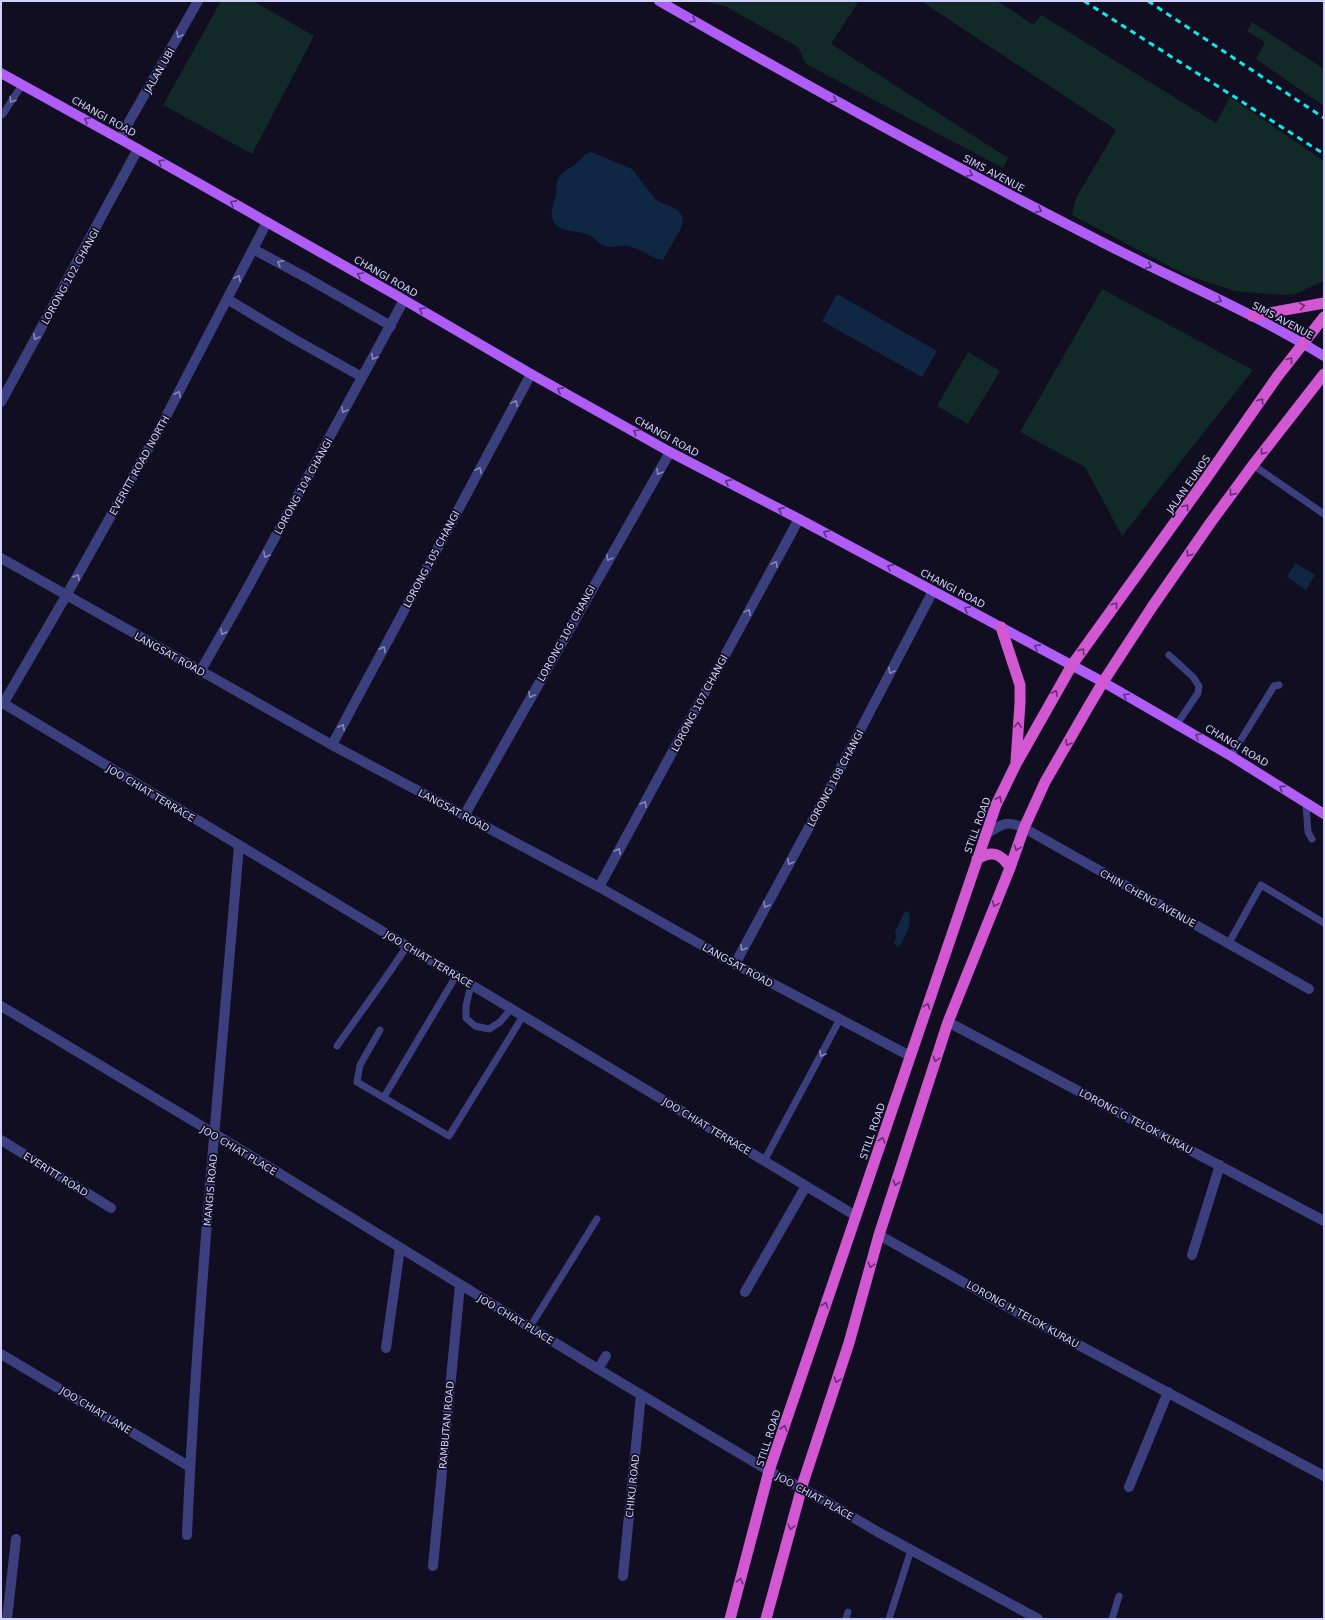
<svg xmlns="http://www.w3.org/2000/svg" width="1325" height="1620" font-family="'DejaVu Sans',sans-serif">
	<rect width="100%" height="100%" fill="#100e20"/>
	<path fill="#112a27" d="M221,1H253L314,36L252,154L163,105Z
		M702,1H859L831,44L1008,158L1003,168L806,64L798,47L725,6Z
		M921,1H997L1034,25L1041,15L1216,123L1230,97L1324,161V281L1295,294L1282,295L1235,291L1186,275L1072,215L1076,198L1116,130Z
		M1252,22L1324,69V106L1256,59L1265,42L1247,31Z
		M1102,289L1253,370L1122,536L1085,467L1020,432Z
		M968,352L1000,371L968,424L937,406Z"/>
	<path fill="#0f2743" d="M591,152L632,169L656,200L676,209L681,214L683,221L680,230L663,260C650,258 641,249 629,246C621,244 614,249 605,246C600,245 596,239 591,236C578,228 561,236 553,220C550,212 553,206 555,199C556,194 556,189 557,184C558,172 569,170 577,163C582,158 583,154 591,152Z
		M837,294L937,351L922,377L822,321Z
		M1295,563L1315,575L1306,590L1287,577Z
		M905,911L909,913C912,923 905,940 898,947L894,943L896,937L895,932Z"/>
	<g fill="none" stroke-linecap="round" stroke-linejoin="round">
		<path stroke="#3c3f7d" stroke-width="7" d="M1,115L3,114L22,85
			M1253,465L1324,514
			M1169,655L1193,677L1199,686L1198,693L1177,724
			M1231,756L1274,686L1279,685
			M1306,804L1308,832L1312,839
			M1229,943L1261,885L1324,923
			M471,985L466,1006V1018L475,1026L489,1029L500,1022L511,1009
			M380,1030L360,1065L357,1082L449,1136L523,1016
			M337,1046C360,1013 385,980 407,946
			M384,1097L456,976
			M764,1161L840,1019
			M530,1327L597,1219
			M846,1619L848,1612
			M889,1619L911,1550
			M1112,1619L1119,1596"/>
		<path stroke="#3c3f7d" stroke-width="10" d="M121,139L130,120L198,1
			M253,249L307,278L391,326
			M227,299L294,339L362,377
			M1,402L138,149
			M1,558L332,745L599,887L735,964L910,1056
			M200,672L242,598L404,300
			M1,702L856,1216
			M3,704L66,596L160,428L267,222
			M332,745L531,374
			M464,816L670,452
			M985,835C1001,825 1005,819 1024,828L1309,989
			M599,887L799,519
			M735,964L821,805L933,591
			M1,1006L215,1134L598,1369L769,1471L822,1499L878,1532L1038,1619
			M948,1022L1324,1221
			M1,1140L111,1208
			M879,1235L1002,1304L1324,1476
			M1192,1255L1220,1165
			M745,1292L806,1186
			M386,1348L400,1248
			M1,1354L190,1467
			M598,1369L606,1356
			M1129,1487L1168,1392
			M187,1535C197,1305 220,1075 239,845
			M433,1566L460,1285
			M623,1576L641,1395
			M7,1619L16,1539"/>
		<path stroke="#af5df6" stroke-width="10" d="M659,1C800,82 943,161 1088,235C1166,276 1249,310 1324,356
			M1,73L138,149L394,294L531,374L670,452L799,519L1103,682L1231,756L1324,814"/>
		<path stroke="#d257d2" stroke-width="11" d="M1252,316L1324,303
			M1001,627L1020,685V703L1016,761
			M977,859C992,850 1001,853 1010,868
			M730,1619L769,1471L996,805L1016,764L1072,665L1203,483L1277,377L1324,317
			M766,1619L803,1483L849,1343L879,1235L948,1022L1010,868L1024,828L1045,782L1087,709L1103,682L1152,607L1211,522L1253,465L1324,374"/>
		<path stroke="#0ceaec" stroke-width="3" stroke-dasharray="6 5" stroke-linecap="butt" d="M1084,1L1324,154
			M1148,1L1324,118"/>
	</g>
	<defs><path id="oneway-chevron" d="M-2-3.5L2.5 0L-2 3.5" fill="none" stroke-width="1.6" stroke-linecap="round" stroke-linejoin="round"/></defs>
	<g stroke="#583280">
		<use href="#oneway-chevron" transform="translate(693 20) rotate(30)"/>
		<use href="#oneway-chevron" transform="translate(834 100) rotate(28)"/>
		<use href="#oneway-chevron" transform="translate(87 120) rotate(-151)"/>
		<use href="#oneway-chevron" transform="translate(161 162) rotate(-150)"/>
		<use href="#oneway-chevron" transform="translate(970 174) rotate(28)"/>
		<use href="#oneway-chevron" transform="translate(233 203) rotate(-151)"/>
		<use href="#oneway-chevron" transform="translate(1039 210) rotate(28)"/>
		<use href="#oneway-chevron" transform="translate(1149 266) rotate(26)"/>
		<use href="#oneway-chevron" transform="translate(360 275) rotate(-150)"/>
		<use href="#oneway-chevron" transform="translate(1219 300) rotate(26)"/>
		<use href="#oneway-chevron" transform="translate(422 310) rotate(-150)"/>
		<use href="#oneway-chevron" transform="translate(560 390) rotate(-152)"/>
		<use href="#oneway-chevron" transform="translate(636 432) rotate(-150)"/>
		<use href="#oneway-chevron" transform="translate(728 482) rotate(-152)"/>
		<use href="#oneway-chevron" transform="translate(781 510) rotate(-154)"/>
		<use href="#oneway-chevron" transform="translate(826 533) rotate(-152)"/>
		<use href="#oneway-chevron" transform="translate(890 567) rotate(-152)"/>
		<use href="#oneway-chevron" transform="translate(967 609) rotate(-152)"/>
		<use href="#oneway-chevron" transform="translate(1037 647) rotate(-151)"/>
		<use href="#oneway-chevron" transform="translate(1126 696) rotate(-150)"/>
		<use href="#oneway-chevron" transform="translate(1198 736) rotate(-150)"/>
		<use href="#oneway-chevron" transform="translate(1282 788) rotate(-147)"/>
	</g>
	<g stroke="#8688bc">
		<use href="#oneway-chevron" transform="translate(179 35) rotate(120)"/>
		<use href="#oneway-chevron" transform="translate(12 100) rotate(123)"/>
		<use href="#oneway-chevron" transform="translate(280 263) rotate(-152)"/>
		<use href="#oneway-chevron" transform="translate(238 278) rotate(-62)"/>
		<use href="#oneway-chevron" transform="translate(36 337) rotate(118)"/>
		<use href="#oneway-chevron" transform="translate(374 357) rotate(119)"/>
		<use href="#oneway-chevron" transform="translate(178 394) rotate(-63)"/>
		<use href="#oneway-chevron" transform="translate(515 403) rotate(-62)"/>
		<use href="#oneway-chevron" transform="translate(344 410) rotate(118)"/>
		<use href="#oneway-chevron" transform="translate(479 470) rotate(-62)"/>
		<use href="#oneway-chevron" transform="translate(659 472) rotate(120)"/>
		<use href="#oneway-chevron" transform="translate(266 555) rotate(119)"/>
		<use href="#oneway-chevron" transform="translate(609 558) rotate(120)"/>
		<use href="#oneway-chevron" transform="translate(775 564) rotate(-62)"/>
		<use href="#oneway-chevron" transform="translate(77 577) rotate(-61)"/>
		<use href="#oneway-chevron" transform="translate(748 612) rotate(-61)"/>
		<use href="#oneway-chevron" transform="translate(223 632) rotate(120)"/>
		<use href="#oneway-chevron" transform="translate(383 649) rotate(-62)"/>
		<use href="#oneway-chevron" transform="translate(891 671) rotate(118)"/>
		<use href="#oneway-chevron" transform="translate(531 695) rotate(119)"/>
		<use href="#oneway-chevron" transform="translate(342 727) rotate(-62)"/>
		<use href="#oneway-chevron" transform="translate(644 804) rotate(-61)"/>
		<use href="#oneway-chevron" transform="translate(618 851) rotate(-62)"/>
		<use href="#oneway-chevron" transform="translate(790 862) rotate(118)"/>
		<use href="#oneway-chevron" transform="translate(766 905) rotate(118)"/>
		<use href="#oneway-chevron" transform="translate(743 948) rotate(119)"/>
		<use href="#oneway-chevron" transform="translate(822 1054) rotate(118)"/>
	</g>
	<g stroke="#672f70">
		<use href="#oneway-chevron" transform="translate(1302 306) rotate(-10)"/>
		<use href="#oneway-chevron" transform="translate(1290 360) rotate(-53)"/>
		<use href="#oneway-chevron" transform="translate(1261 401) rotate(-55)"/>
		<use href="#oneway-chevron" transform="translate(1263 452) rotate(128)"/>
		<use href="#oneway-chevron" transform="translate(1232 493) rotate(126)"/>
		<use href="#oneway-chevron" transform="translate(1186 507) rotate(-54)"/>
		<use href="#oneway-chevron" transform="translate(1189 554) rotate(125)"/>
		<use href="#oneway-chevron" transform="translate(1115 605) rotate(-54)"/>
		<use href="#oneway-chevron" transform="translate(1082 651) rotate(-54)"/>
		<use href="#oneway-chevron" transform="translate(1055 693) rotate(-60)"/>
		<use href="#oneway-chevron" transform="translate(1018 725) rotate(-85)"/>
		<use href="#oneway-chevron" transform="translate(1068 743) rotate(120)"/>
		<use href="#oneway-chevron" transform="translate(999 799) rotate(-64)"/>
		<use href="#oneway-chevron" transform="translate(1017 848) rotate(110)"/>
		<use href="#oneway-chevron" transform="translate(995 904) rotate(112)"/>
		<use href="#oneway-chevron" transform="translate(927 1006) rotate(-71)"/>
		<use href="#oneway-chevron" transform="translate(936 1059) rotate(108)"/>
		<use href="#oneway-chevron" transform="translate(882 1140) rotate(-71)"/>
		<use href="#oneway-chevron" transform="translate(896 1183) rotate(108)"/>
		<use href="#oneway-chevron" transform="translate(871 1265) rotate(106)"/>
		<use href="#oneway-chevron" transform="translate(825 1305) rotate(-71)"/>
		<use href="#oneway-chevron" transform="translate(837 1380) rotate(108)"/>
		<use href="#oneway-chevron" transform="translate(784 1428) rotate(-72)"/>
		<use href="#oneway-chevron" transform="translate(791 1527) rotate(105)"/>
		<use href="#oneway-chevron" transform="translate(740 1581) rotate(-75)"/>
	</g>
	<g text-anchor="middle" stroke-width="3.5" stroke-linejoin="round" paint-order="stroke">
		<g font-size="10" fill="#d1d0fc" stroke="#100e20">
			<text transform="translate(159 70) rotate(-60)" y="4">JALAN UBI</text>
			<text transform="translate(104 116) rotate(29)" y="4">CHANGI ROAD</text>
			<text transform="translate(994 173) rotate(28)" y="4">SIMS AVENUE</text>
			<text transform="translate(70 276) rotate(-61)" y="4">LORONG 102 CHANGI</text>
			<text transform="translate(386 276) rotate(30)" y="4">CHANGI ROAD</text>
			<text transform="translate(1283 320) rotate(28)" y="4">SIMS AVENUE</text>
			<text transform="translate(667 436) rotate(29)" y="4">CHANGI ROAD</text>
			<text transform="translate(139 465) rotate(-61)" y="4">EVERITT ROAD NORTH</text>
			<text transform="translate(1188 484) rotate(-55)" y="4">JALAN EUNOS</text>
			<text transform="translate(303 486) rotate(-61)" y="4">LORONG 104 CHANGI</text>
			<text transform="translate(431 559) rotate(-62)" y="4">LORONG 105 CHANGI</text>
			<text transform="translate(953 588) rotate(28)" y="4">CHANGI ROAD</text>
			<text transform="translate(566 633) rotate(-61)" y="4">LORONG 106 CHANGI</text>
			<text transform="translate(170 654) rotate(29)" y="4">LANGSAT ROAD</text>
			<text transform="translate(699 703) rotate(-62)" y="4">LORONG 107 CHANGI</text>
			<text transform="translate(1237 745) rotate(31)" y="4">CHANGI ROAD</text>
			<text transform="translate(835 778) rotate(-62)" y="4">LORONG 108 CHANGI</text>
			<text transform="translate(151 793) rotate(31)" y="4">JOO CHIAT TERRACE</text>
			<text transform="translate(454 810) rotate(28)" y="4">LANGSAT ROAD</text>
			<text transform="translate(977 825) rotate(-70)" y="4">STILL ROAD</text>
			<text transform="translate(1148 898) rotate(29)" y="4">CHIN CHENG AVENUE</text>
			<text transform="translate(429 959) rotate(31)" y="4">JOO CHIAT TERRACE</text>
			<text transform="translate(738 965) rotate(29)" y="4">LANGSAT ROAD</text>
			<text transform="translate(1136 1121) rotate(28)" y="4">LORONG G TELOK KURAU</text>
			<text transform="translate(707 1126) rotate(31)" y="4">JOO CHIAT TERRACE</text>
			<text transform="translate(872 1131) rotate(-71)" y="4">STILL ROAD</text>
			<text transform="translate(239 1150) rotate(31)" y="4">JOO CHIAT PLACE</text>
			<text transform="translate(56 1174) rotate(32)" y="4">EVERITT ROAD</text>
			<text transform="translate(210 1190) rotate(-85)" y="4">MANGIS ROAD</text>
			<text transform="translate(1023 1314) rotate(29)" y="4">LORONG H TELOK KURAU</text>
			<text transform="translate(516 1319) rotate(31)" y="4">JOO CHIAT PLACE</text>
			<text transform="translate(96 1410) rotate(31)" y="4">JOO CHIAT LANE</text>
			<text transform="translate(446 1425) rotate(-85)" y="4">RAMBUTAN ROAD</text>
			<text transform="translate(768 1438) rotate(-72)" y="4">STILL ROAD</text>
			<text transform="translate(632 1486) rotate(-84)" y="4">CHIKU ROAD</text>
			<text transform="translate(815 1496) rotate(29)" y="4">JOO CHIAT PLACE</text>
		</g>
	</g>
	<rect width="1325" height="1620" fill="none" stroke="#d1d0fc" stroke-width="4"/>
</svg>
